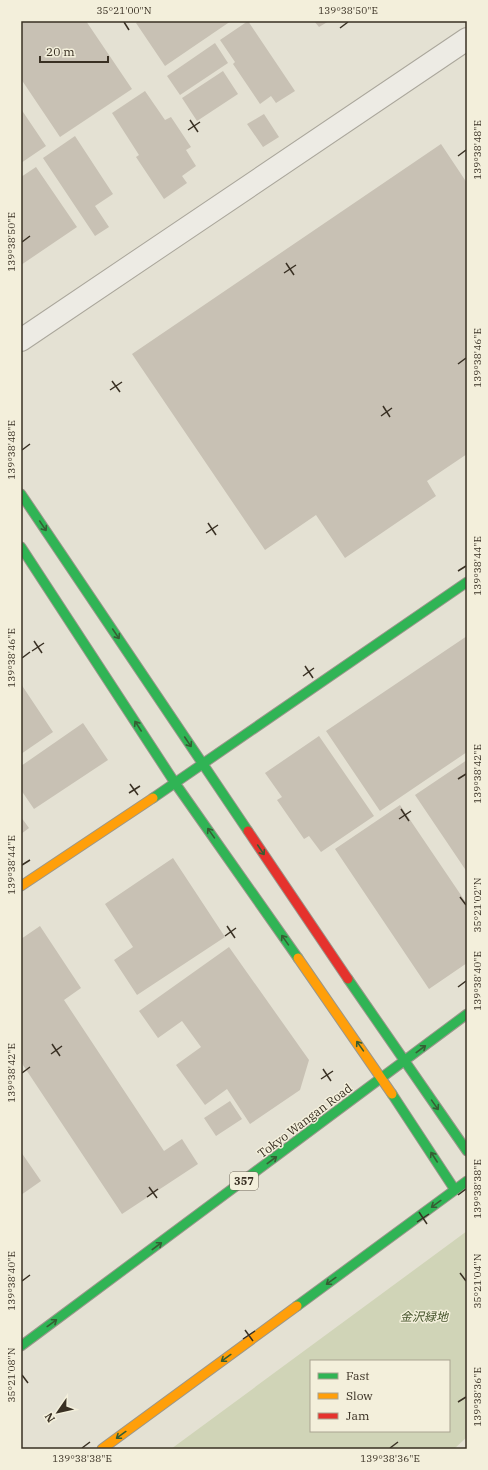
<svg xmlns="http://www.w3.org/2000/svg" width="488" height="1470" font-family="'IBM Plex Serif','Noto Sans JP',serif">
	<rect width="100%" height="100%" fill="#e4e1d3"/>
	<path fill="#d0d4b7" fill-rule="evenodd" d="M467,1231V1437L454,1449H171ZM311,1361H449V1431H311Z"/>
	<path fill="#c8c1b4" d="M21,21H86L132,89L60,137L21,79Z
		M139,21H231L165,66L136,23Z
		M248,21L295,91L276,103L271,96L260,104L233,64L235,62L220,40Z
		M314,21H329L319,27Z
		M215,43L228,63L180,95L167,76Z
		M223,71L238,94L197,121L182,98Z
		M145,91L165,120L171,117L191,147L186,150L196,166L182,176L187,183L164,199L136,157L139,155L112,113Z
		M21,109L46,146L21,163Z
		M264,114L279,137L263,147L247,124Z
		M75,136L113,194L95,206L109,227L95,236L43,158Z
		M441,144L467,183V454L427,481L436,496L345,558L316,515L265,550L132,354Z
		M36,167L77,227L21,265V177Z
		M467,636V752L380,811L326,731Z
		M21,684L53,732L21,754Z
		M83,723L108,760L34,809L21,790V766Z
		M319,736L374,816L321,852L309,836L304,839L277,800L282,797L265,773Z
		M467,760V872L415,795Z
		M400,805L467,904V963L429,989L335,849Z
		M21,817L29,828L21,834Z
		M173,858L225,937L137,995L114,960L133,947L105,904Z
		M40,926L81,988L64,1000L164,1151L182,1139L198,1164L122,1214L21,1062V939Z
		M229,947L309,1060L300,1090L250,1124L227,1089L205,1105L176,1065L201,1047L182,1021L158,1038L139,1011Z
		M230,1101L242,1119L216,1136L204,1118Z
		M21,1152L41,1181L21,1195Z"/>
	<g fill="none" stroke-linecap="round" stroke-linejoin="round">
		<defs>
			<path id="street" d="M21,340L467,39"/>
			<path id="fast" d="M21,494L248,831
				M21,547L175,783L298,958
				M153,798L467,582
				M348,979L467,1151
				M392,1094L455,1190
				M297,1306L467,1181
				M21,1346L467,1014"/>
			<path id="slow" d="M21,886L153,798
				M298,958L392,1094
				M102,1449L297,1306"/>
			<path id="jam" d="M248,831L348,979"/>
		</defs>
		<use href="#street" stroke="#aaa69b" stroke-width="24"/>
		<use href="#fast" stroke="#9a968b" stroke-width="11"/>
		<use href="#slow" stroke="#9a968b" stroke-width="11"/>
		<use href="#jam" stroke="#9a968b" stroke-width="11"/>
		<use href="#street" stroke="#edebe4" stroke-width="22"/>
		<use href="#fast" stroke="#30b455" stroke-width="9"/>
		<use href="#slow" stroke="#ff9f0a" stroke-width="9"/>
		<use href="#jam" stroke="#e5322d" stroke-width="9"/>
	</g>
	<defs><path id="oneway-shaft" d="M-6 0H5M1.5-3L5.5 0L1.5 3" fill="none" stroke-width="1.6" stroke-linecap="round" stroke-linejoin="round"/></defs>
	<g stroke="#365e34">
		<use href="#oneway-shaft" transform="translate(43 526) rotate(56)"/>
		<use href="#oneway-shaft" transform="translate(116 634) rotate(56)"/>
		<use href="#oneway-shaft" transform="translate(138 726) rotate(-123)"/>
		<use href="#oneway-shaft" transform="translate(188 742) rotate(56)"/>
		<use href="#oneway-shaft" transform="translate(211 833) rotate(-125)"/>
		<use href="#oneway-shaft" transform="translate(261 850) rotate(56)"/>
		<use href="#oneway-shaft" transform="translate(285 940) rotate(-125)"/>
		<use href="#oneway-shaft" transform="translate(360 1046) rotate(-125)"/>
		<use href="#oneway-shaft" transform="translate(421 1049) rotate(-37)"/>
		<use href="#oneway-shaft" transform="translate(435 1105) rotate(55)"/>
		<use href="#oneway-shaft" transform="translate(434 1157) rotate(-123)"/>
		<use href="#oneway-shaft" transform="translate(272 1160) rotate(-37)"/>
		<use href="#oneway-shaft" transform="translate(436 1204) rotate(144)"/>
		<use href="#oneway-shaft" transform="translate(157 1246) rotate(-37)"/>
		<use href="#oneway-shaft" transform="translate(331 1281) rotate(144)"/>
		<use href="#oneway-shaft" transform="translate(52 1323) rotate(-36)"/>
		<use href="#oneway-shaft" transform="translate(226 1358) rotate(144)"/>
		<use href="#oneway-shaft" transform="translate(121 1435) rotate(144)"/>
	</g>
	<path fill="none" stroke="#393023" stroke-width="1.5" d="M124,22L129,30M340,28L348,22M190,120L198,132M188,130L200,122M458,156L466,150M22,242L30,236M286,263L294,275M284,273L296,265M458,364L466,358M112,381L120,392M110,390L122,382M383,406L390,417M381,416L392,408M22,450L30,444M208,523L216,535M206,533L218,525M458,571L466,566M34,641L42,653M32,651L44,643M22,658L30,652M305,666L313,678M303,676L314,668M458,779L466,774M130,784L138,795M129,793L140,786M401,809L409,821M399,819L411,811M22,865L30,860M460,897L466,905M227,926L235,938M225,936L236,928M458,987L466,981M52,1044L60,1056M51,1054L62,1046M323,1069L331,1081M22,1073L30,1067M321,1079L333,1071M149,1187L157,1198M458,1195L466,1189M147,1197L158,1189M419,1212L427,1224M417,1222L429,1214M460,1273L466,1281M22,1281L30,1275M245,1330L253,1341M243,1339L255,1331M22,1375L28,1383M458,1402L466,1397M82,1448L90,1442M390,1448L398,1442"/>
	<g text-anchor="middle" stroke-width="3" stroke-linejoin="round" paint-order="stroke">
		<rect fill="#f3efdb" stroke="#71695a" stroke-width="1" x="230" y="1172" width="28" height="18" rx="3"/>
		<g font-size="11" font-weight="bold" fill="#393023">
			<text x="244" y="1185">357</text>
		</g>
		<g font-size="12" fill="#393023" stroke="#f3efdb">
			<text transform="translate(305 1121) rotate(-37)" y="4">Tokyo Wangan Road</text>
		</g>
		<g font-size="12" font-style="italic" fill="#45542b" stroke="#f3efdb">
			<text x="424" y="1321">金沢緑地</text>
		</g>
	</g>
	<rect width="488" height="1470" fill="none" stroke="#f3efdb" stroke-width="44"/>
	<rect x="310" y="1360" width="140" height="72" fill="#f3efdb" stroke="#a9a391"/>
	<rect x="318" y="1373" width="20" height="6" fill="#30b455" stroke="#a9a391"/>
	<text x="346" y="1380" font-size="12" fill="#393023">Fast</text>
	<rect x="318" y="1393" width="20" height="6" fill="#ff9f0a" stroke="#a9a391"/>
	<text x="346" y="1400" font-size="12" fill="#393023">Slow</text>
	<rect x="318" y="1413" width="20" height="6" fill="#e5322d" stroke="#a9a391"/>
	<text x="346" y="1420" font-size="12" fill="#393023">Jam</text>
	<g transform="translate(58 1412) rotate(236)" stroke="#f3efdb" stroke-width="3" paint-order="stroke">
	<path d="M0-3L7 15L0 10L-7 15Z" fill="#393023"/>
	<text y="-6" font-size="11" font-weight="bold" text-anchor="middle" fill="#393023">N</text>
	</g>
	<path d="M40 56v6h68v-6" fill="none" stroke="#393023" stroke-width="2"/>
	<text x="46" y="56" font-size="12" fill="#393023" stroke="#f3efdb" stroke-width="3" paint-order="stroke">20 m</text>
	<rect x="22" y="22" width="444" height="1426" fill="none" stroke="#393023" stroke-width="1.5"/>
	<g font-size="10" text-anchor="middle" fill="#393023">
		<text x="124" y="14">35°21'00"N</text>
		<text x="348" y="14">139°38'50"E</text>
		<text transform="translate(477 150) rotate(-90)" y="4">139°38'48"E</text>
		<text transform="translate(11 242) rotate(-90)" y="4">139°38'50"E</text>
		<text transform="translate(477 358) rotate(-90)" y="4">139°38'46"E</text>
		<text transform="translate(11 450) rotate(-90)" y="4">139°38'48"E</text>
		<text transform="translate(477 566) rotate(-90)" y="4">139°38'44"E</text>
		<text transform="translate(11 658) rotate(-90)" y="4">139°38'46"E</text>
		<text transform="translate(477 774) rotate(-90)" y="4">139°38'42"E</text>
		<text transform="translate(11 865) rotate(-90)" y="4">139°38'44"E</text>
		<text transform="translate(477 905) rotate(-90)" y="4">35°21'02"N</text>
		<text transform="translate(477 981) rotate(-90)" y="4">139°38'40"E</text>
		<text transform="translate(11 1073) rotate(-90)" y="4">139°38'42"E</text>
		<text transform="translate(477 1189) rotate(-90)" y="4">139°38'38"E</text>
		<text transform="translate(11 1281) rotate(-90)" y="4">139°38'40"E</text>
		<text transform="translate(477 1281) rotate(-90)" y="4">35°21'04"N</text>
		<text transform="translate(11 1375) rotate(-90)" y="4">35°21'08"N</text>
		<text transform="translate(477 1397) rotate(-90)" y="4">139°38'36"E</text>
		<text x="82" y="1462">139°38'38"E</text>
		<text x="390" y="1462">139°38'36"E</text>
	</g>
</svg>
